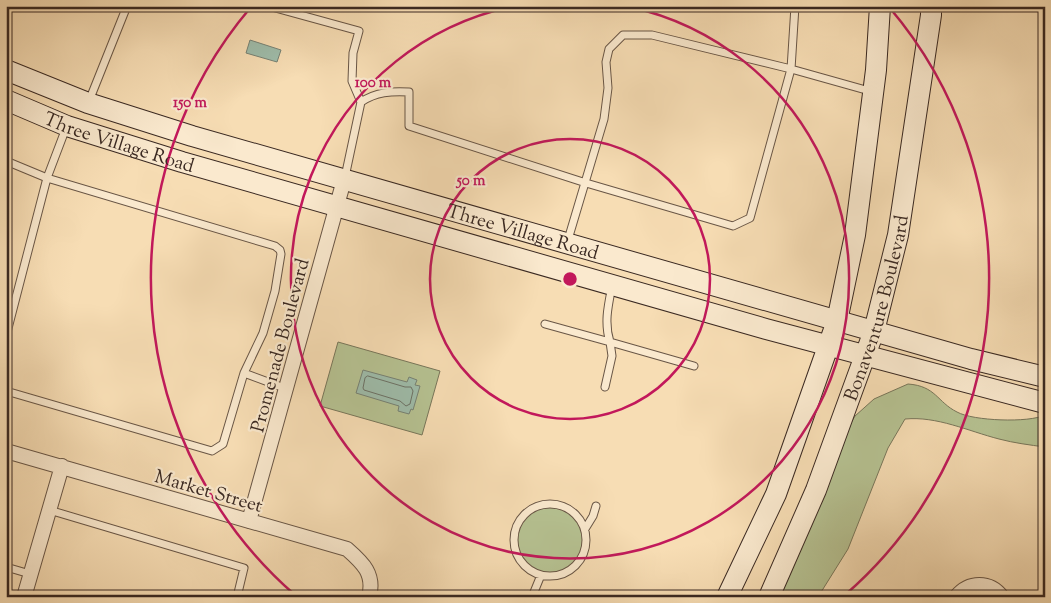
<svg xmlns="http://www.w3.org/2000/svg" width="1051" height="603" font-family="'Sorts Mill Goudy',serif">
	<rect width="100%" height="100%" fill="#f7ddb4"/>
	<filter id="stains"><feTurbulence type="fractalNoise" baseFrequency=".004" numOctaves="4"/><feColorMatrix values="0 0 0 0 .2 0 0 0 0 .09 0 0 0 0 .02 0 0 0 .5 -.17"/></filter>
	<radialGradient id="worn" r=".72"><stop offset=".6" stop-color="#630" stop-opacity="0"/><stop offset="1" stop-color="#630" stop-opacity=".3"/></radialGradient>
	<path fill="#b6c292" stroke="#78765a" d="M338,342L440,371L422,435L320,406Z
		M908,384C936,386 937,402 957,412C973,421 1029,423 1045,415V447C1030,445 1014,443 999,439C968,431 937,416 905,419L888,448L848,549L818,597H773L838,445L855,416L874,399Z
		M514 540a36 36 0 1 1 72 0a36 36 0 1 1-72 0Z"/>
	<path fill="#9ebcaa" stroke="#768174" d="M250,40L281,50L277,62L246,53Z
		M363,370L407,382L409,377L417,380L415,385L420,386L413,410L411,409L409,414L398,411L399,406L356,393Z"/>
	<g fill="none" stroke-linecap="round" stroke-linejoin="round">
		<path stroke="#6c7266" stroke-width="1" d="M368,376L405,387H411L413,391L410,404L406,406L400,401L364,390L363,388L365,378Z"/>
		<defs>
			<path id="lane" d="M268,6L359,31L353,53L352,81L361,102
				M89,101L127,6
				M6,161L47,178L275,246L280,250L281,254L275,291L263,333L244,373L223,444L212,451L6,391
				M345,177L361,102C376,92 391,91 409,92V126L586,183L733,226L750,218L791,69L795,6
				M567,243L604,119L608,88L606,62L609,49L623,35H652L791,69L873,92
				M612,286C608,306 604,323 610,342L694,366
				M545,324L610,342L612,356L605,387
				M6,336L47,178L66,128
				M244,373L287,389
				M514 540a36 36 0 1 1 72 0a36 36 0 1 1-72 0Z
				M49,510L244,568L237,597
				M585,529L593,516L596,506
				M6,567L30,574
				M532,597L541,575"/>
			<path id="street" d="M6,451L347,549C363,563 375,574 369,597
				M249,521L344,180
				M24,597L62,466
				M956,597C969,581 990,581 1002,597"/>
			<g id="secondary">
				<path id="s1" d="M6,70L88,103L192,136L971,359L1045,377"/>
				<path id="s2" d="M6,100L67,126L182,162L766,329L1045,403"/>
				<path d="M727,597L776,494L837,321L855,235L876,70L880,6"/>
				<path id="s3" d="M769,597L816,490L874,331L898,235L931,15V6"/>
			</g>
		</defs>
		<use href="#lane" stroke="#695646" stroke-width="9"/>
		<use href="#street" stroke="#695646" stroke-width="16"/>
		<use href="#secondary" stroke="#3a2922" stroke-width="22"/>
		<use href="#lane" stroke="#fae9ce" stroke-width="7"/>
		<use href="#street" stroke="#fae9ce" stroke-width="14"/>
		<use href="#secondary" stroke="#fae9ce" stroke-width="20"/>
	</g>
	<g fill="none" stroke="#c2185b" stroke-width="2.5">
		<circle cx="570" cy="279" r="140"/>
		<path d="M630 7A279 279 0 1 1 510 7"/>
		<path d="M295 595A419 419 0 0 1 251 7M889 7A419 419 0 0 1 845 595"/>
	</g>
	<g text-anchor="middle" stroke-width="4.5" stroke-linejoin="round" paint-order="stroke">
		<g font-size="19" fill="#3a2922" stroke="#fae9ce">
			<text dy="7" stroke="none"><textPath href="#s2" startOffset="121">Three Village Road</textPath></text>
			<text dy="7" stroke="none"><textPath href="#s1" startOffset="542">Three Village Road</textPath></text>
			<text dy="7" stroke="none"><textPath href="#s3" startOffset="309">Bonaventure Boulevard</textPath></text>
			<text transform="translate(279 345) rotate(-75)" y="7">Promenade Boulevard</text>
			<text transform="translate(209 490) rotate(16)" y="7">Market Street</text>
		</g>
	</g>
	<circle cx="570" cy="279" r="8" fill="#c2185b" stroke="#fae9ce" stroke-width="2.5"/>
	<g font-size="15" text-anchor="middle" font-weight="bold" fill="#c2185b" stroke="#fae9ce" stroke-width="4.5" stroke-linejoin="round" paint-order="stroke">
		<text x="373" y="87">100 m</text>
		<text x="190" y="107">150 m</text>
		<text x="471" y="185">50 m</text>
	</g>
	<rect width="1051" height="603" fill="none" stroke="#f7ddb4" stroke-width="25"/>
	<rect x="8" y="8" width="1036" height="588" fill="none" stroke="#3a2922" stroke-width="2.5"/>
	<rect x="12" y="12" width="1026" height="578" fill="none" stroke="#3a2922"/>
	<rect width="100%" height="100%" filter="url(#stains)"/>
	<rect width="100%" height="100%" fill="url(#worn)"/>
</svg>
